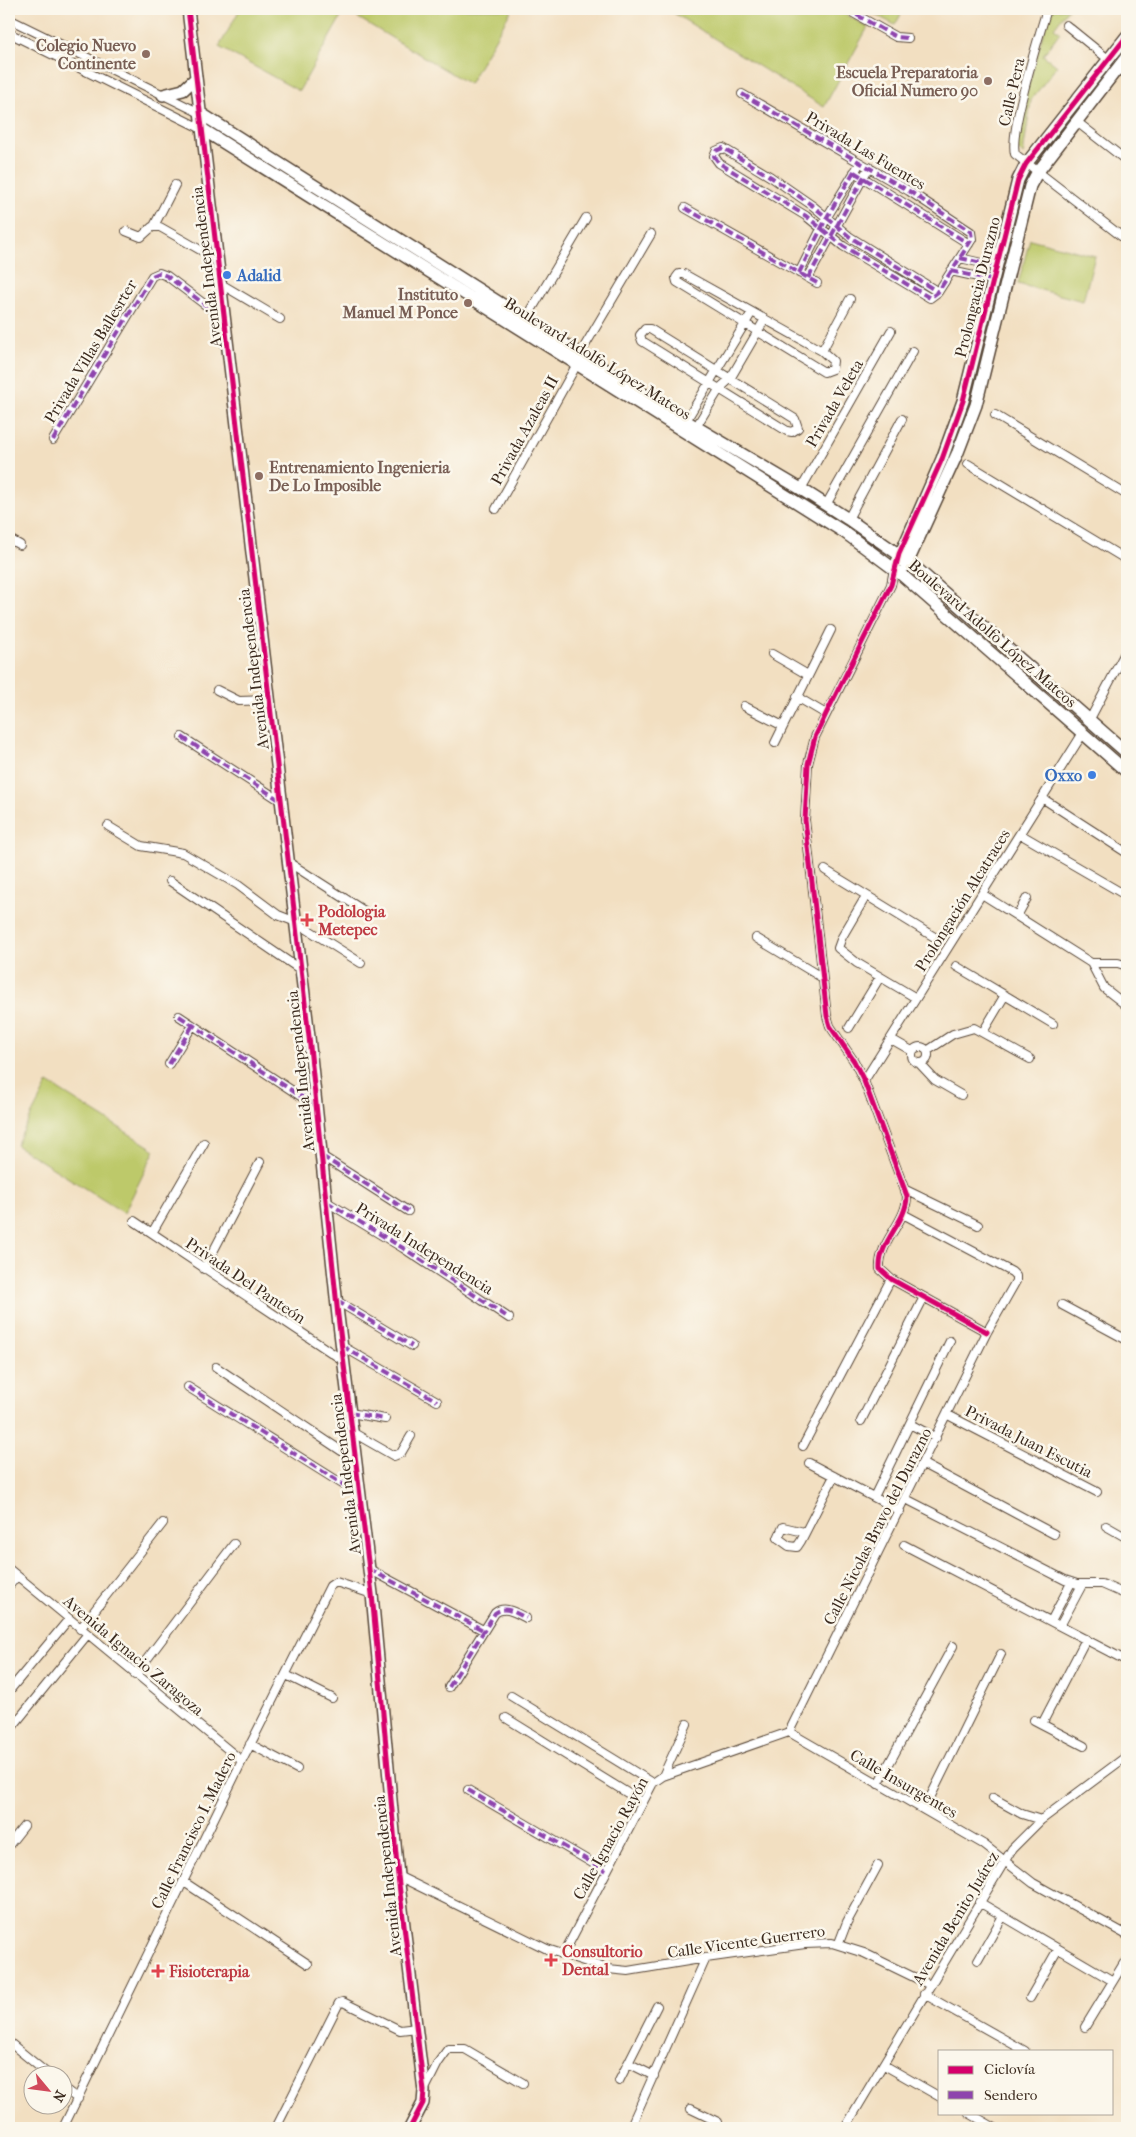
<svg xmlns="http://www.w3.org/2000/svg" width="1136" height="2137" font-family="'IM FELL French Canon',serif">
	<rect width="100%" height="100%" fill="#fbf7ec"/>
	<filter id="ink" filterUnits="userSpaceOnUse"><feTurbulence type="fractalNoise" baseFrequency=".02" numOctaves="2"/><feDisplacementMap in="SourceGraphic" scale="10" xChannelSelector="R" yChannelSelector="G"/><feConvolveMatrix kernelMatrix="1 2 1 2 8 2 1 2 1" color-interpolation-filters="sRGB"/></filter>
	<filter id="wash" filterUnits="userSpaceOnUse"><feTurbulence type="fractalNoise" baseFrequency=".0096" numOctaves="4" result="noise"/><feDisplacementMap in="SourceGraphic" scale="20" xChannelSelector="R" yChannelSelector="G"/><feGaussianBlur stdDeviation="1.12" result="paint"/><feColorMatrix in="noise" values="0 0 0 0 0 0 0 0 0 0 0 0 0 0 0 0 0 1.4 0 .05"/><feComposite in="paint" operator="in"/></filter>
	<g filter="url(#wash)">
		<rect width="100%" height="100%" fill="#f2dfc1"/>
		<path fill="#bdc96b" stroke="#7c7a44" d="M240,9H512L469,84L345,10L299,91L219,47Z
			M674,9H836L868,27L824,107L672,12Z
			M865,9H904L895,25Z
			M1050,9H1068L1054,28L1060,32L1043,55L1057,66L1031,100L1023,154L1017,149V143L1023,104Z
			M1030,239L1095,256L1083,301L1018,284Z
			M48,1083L155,1150L124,1213L16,1145Z"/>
	</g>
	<g filter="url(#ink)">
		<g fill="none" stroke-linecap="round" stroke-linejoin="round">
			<defs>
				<path id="street" d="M846,9L896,37L908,38
					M1047,9C1039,36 1009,131 1015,154L1125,239
					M9,19L200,113
					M1066,25L1108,59
					M9,33L202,129
					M1118,68L1127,75
					M742,94L909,191L971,232L972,239L938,292L930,298L843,246L806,216L719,163L714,156L716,151L723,148L771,177L813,206L850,237L938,292
					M1077,122L1127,161
					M854,172L969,244
					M685,208L817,283
					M154,226L175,185
					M126,231L141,237L152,227H160L218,260
					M960,258L995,266
					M951,271L992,280
					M799,273L827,217L857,168
					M679,274H684L822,351L833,361L832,369L824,372L677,282L676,278Z
					M808,278L869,167
					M221,284L280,319
					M526,319L586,218
					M645,329H650L795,419L798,428L792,432L787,431L642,341L640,335Z
					M822,351L850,299
					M580,354L651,234
					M995,415L1127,495
					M684,424L752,312
					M696,427L720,388L730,379L765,319
					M53,440L152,276L159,273L167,276L224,319
					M968,464L1127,560
					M801,489L891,331
					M826,505L913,351
					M496,509L577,364
					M848,519L902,419
					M9,539L20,545
					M894,569L891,585L815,737L808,764L805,820L827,1016L830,1026L854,1061L864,1081L907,1196C907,1222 878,1242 880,1269L891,1279L987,1332
					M772,654L808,675
					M217,690L239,701L269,700
					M797,697L826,714
					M744,706L783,726
					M1090,719L1127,649
					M182,737L281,801
					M775,743L831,630
					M1042,798L1127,853
					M108,826L141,846L183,853L238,885L278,915L296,922L361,963
					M1020,834L1127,896
					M288,862L369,914
					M825,870L936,938
					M170,881L301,970
					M982,894L1091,963H1118L1127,966
					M866,896L842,937L838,948L857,963L916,998
					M1017,916L1027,898
					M756,938L821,977
					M1091,963L1104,988L1127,1006
					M956,966L1053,1024
					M179,1016L317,1107
					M849,1028L880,977
					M983,1032L1005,995
					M891,1039L912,1051
					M912 1055a8 8 0 1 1 16 0a8 8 0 1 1-16 0Z
					M927,1051L953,1034L974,1028L1030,1059
					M169,1064L193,1025
					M920,1064L935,1080L961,1095
					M864,1081L1083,733
					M322,1156L408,1211
					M906,1190L978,1225
					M327,1202L403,1248L509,1318
					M134,1221L344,1361
					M152,1233L204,1143
					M204,1269L260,1162
					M337,1301L412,1346
					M1062,1305L1127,1340
					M342,1346L437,1401
					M216,1367L355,1460
					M188,1387L360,1495
					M350,1413L385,1419
					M948,1415L1097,1492
					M861,1421L924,1297
					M910,1424L936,1438
					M352,1432L394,1456L401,1453L411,1436
					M803,1446L891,1279
					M809,1463L900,1511
					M923,1464L1054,1534
					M874,1497L950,1341
					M906,1499L1065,1580L1077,1584H1102L1127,1595
					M1106,1526L1127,1538
					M804,1532L783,1527L778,1538L789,1546L797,1547L801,1541L834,1476
					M904,1545L1127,1661
					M9,1569L242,1761
					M369,1569L483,1630
					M9,1586L17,1576
					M1051,1621L1071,1583
					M1060,1626L1082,1585
					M80,1629L163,1523
					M135,1675L234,1544
					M286,1675L332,1698
					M449,1687L495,1613C505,1605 516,1613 526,1618
					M9,1691L69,1619
					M511,1696L653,1783
					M506,1718L642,1802
					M1034,1720L1084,1746
					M1042,1724L1086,1639
					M9,1731L87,1635
					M789,1732L987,1332L1016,1281V1276L1012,1272L903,1214
					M789,1732L983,1844L1033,1883L1127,1935
					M250,1744L297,1769
					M663,1776L687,1724
					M878,1784L953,1646
					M468,1790L606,1871
					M993,1798L1022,1814L1041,1820
					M924,1810L1001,1654
					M9,1845L24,1826
					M398,1876L547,1949L608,1969L628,1971L706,1958L805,1944L832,1943L864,1953L930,1985
					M184,1882L308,1964
					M979,1902L1113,1981
					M839,1943L847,1922L878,1865
					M563,1955L653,1783L663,1776L789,1732
					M978,1960L1003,1916
					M924,1994L1025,2051
					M1030,1998L1058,1949
					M1085,2027L1124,1963
					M9,2042L48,2074
					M628,2063L654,2076
					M884,2065L940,2097
					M619,2081L657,2006
					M62,2087L78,2099
					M424,2091L438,2063L448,2049H465L523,2083
					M691,2109L718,2122L719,2128
					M969,2113L995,2128
					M63,2128L242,1761L330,1586L336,1582L372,1594
					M276,2128L339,2003L343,2002L400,2030L417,2028
					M630,2128L706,1958
					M845,2128L1012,1849L1041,1820L1127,1756"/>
				<path id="secondary" d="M188,9L309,1037L338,1316L372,1594L398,1876L424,2091L423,2103L410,2128
					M163,95L183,90L196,78
					M200,113L686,421L801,489L848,519L908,561L1127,753
					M202,129L844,532L902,575L1127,772
					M897,562L942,459L963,401L1018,180L1026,164L1127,36
					M906,566L958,452L976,405L1030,186L1037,173L1127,56"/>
			</defs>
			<use href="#street" stroke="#564536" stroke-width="10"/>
			<use href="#secondary" stroke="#564536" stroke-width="14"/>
			<use href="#street" stroke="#fff" stroke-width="8"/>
			<use href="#secondary" stroke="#fff" stroke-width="11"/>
			<path stroke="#8e44ad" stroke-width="4" stroke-dasharray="8 4" stroke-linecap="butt" d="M846,9L896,37L908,38
				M742,94L909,191L971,232L972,239L938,292L930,298L843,246L806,216L719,163L714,156L716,151L723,148L771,177L813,206L850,237L938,292
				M854,172L969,244
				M685,208L817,283
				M960,258L995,266
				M951,271L992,280
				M799,273L827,217L856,168
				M808,278L866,173
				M53,440L152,276L159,273L167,276L224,319
				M182,737L281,801
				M179,1016L317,1107
				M169,1064L193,1025
				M322,1156L408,1211
				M327,1202L403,1248L509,1318
				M337,1301L412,1346
				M342,1346L437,1401
				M188,1387L360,1495
				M350,1413L385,1419
				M369,1569L483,1630
				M449,1687L495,1613C505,1605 516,1613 526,1618
				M468,1790L606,1871"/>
			<defs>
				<path id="cycleway" d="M188,9L309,1037L338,1316L372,1594L398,1876L424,2091L423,2103L410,2128
					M987,1332L891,1279L880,1269C878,1242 907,1222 907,1196L864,1081L854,1061L830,1026L827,1016L805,820L808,764L815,737L826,714L891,585L899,554L942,459L963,401L1018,180L1026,164L1127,36"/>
			</defs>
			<use href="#cycleway" stroke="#fbf7ec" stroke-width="8"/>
			<use href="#cycleway" stroke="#d6006c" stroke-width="5"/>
		</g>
	</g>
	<g fill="#8d6e63" stroke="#fbf7ec" stroke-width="2">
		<circle cx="146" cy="54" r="5"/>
		<circle cx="988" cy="81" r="5"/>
		<circle cx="468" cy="303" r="5"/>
		<circle cx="259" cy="476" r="5"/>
	</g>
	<g fill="#3f7fe0" stroke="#fbf7ec" stroke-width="2">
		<circle cx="227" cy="275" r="5"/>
		<circle cx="1092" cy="775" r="5"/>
	</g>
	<g fill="#e0444e" stroke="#fbf7ec" stroke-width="2">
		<path d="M304.5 912.5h5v5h5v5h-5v5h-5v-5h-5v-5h5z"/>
		<path d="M548.5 1952.5h5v5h5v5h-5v5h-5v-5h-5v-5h5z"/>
		<path d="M155.5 1963.5h5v5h5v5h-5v5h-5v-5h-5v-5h5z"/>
	</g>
	<g text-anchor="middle" stroke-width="5" stroke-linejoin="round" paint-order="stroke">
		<g font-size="16" font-weight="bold" fill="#785e54" stroke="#fbf7ec" text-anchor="end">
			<text x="136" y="51">Colegio Nuevo<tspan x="136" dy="18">Continente</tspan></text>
			<text x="978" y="78">Escuela Preparatoria<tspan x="978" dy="18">Oficial Numero 90</tspan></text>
			<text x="458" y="300">Instituto<tspan x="458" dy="18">Manuel M Ponce</tspan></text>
			<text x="269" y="473" text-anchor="start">Entrenamiento Ingenieria<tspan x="269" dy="18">De Lo Imposible</tspan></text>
		</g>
		<g font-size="16" fill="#3b2a1e" stroke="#fbf7ec">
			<text transform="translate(1011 92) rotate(-77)" y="6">Calle Pera</text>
			<text transform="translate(866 150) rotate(31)" y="6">Privada Las Fuentes</text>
			<text transform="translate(206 267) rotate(-97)" y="6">Avenida Independencia</text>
			<text transform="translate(977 287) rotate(-76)" y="6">Prolongacia Durazno</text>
			<text transform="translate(90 351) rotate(-59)" y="6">Privada Villas Ballesrter</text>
			<text transform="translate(598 358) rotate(32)" y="6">Boulevard Adolfo López Mateos</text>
			<text transform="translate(834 403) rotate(-60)" y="6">Privada Veleta</text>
			<text transform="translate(524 430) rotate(-61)" y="6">Privada Azaleas II</text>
			<text transform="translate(993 633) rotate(41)" y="6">Boulevard Adolfo López Mateos</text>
			<text transform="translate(253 669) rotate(-97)" y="6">Avenida Independencia</text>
			<text transform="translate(962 900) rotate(-58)" y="6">Prolongación Alcatraces</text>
			<text transform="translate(300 1071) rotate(-96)" y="6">Avenida Independencia</text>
			<text transform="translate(425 1248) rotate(32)" y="6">Privada Independencia</text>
			<text transform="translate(246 1280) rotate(34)" y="6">Privada Del Panteón</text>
			<text transform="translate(1029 1441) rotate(27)" y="6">Privada Juan Escutia</text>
			<text transform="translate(345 1474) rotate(-97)" y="6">Avenida Independencia</text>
			<text transform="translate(877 1526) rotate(-63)" y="6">Calle Nicolas Bravo del Durazno</text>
			<text transform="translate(134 1655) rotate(40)" y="6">Avenida Ignacio Zaragoza</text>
			<text transform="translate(904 1783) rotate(30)" y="6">Calle Insurgentes</text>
			<text transform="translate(193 1830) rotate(-64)" y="6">Calle Francisco I. Madero</text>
			<text transform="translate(610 1838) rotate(-61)" y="6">Calle Ignacio Rayón</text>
			<text transform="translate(387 1876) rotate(-96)" y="6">Avenida Independencia</text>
			<text transform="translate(955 1918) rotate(-59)" y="6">Avenida Benito Juárez</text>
			<text transform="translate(746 1941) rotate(-8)" y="6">Calle Vicente Guerrero</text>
		</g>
		<g font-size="16" font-weight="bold" fill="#366cbe" stroke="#fbf7ec" text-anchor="start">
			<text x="237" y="281">Adalid</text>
			<text x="1082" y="781" text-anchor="end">Oxxo</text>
		</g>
		<g font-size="16" font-weight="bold" fill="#be3a42" stroke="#fbf7ec" text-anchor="start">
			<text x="318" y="917">Podologia<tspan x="318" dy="18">Metepec</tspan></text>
			<text x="562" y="1957">Consultorio<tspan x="562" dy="18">Dental</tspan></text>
			<text x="169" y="1977">Fisioterapia</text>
		</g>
	</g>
	<rect width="1136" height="2137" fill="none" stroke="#fbf7ec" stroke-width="30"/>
	<rect x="938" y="2050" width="175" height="65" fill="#fbf7ec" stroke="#aea59a"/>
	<rect x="948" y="2066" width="25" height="8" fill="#d6006c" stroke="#aea59a"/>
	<text x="984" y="2074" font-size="15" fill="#3b2a1e">Ciclovía</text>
	<rect x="948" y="2091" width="25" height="8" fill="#8e44ad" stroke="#aea59a"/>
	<text x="984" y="2100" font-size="15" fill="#3b2a1e">Sendero</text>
	<g transform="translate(48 2090) rotate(119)"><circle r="24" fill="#fbf7ec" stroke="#aea59a"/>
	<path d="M0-4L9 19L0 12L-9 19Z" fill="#d1495b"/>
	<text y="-8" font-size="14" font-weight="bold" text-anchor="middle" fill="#3b2a1e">N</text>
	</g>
</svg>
